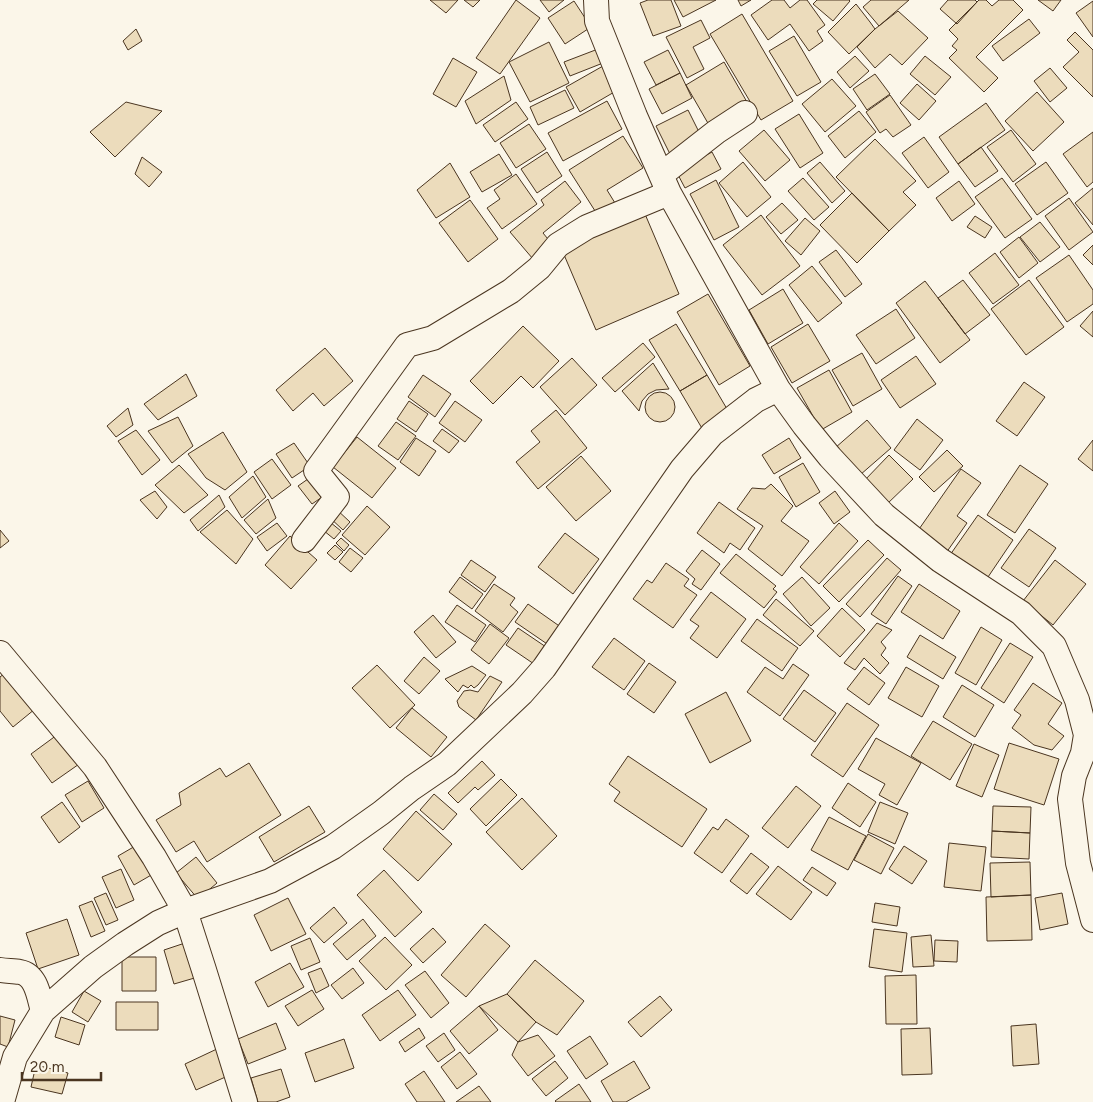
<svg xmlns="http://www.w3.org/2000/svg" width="1093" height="1102" font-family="Figtree,sans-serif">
	<rect width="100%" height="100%" fill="#fbf6e9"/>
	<path fill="#ecdcbc" stroke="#4a3520" d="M430,0H458L446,13Z
		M464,0H480L473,7Z
		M516,0L540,18L500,74L476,58Z
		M540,0H564L549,12Z
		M648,0H671L681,26L653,36L640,3Z
		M674,0H716L683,17Z
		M738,0H751L741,6Z
		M772,0H784L790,8L800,0H807L825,25L817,31L823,41L809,51L790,24L768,40L751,15Z
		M817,0H849L850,1L833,21L813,4Z
		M871,0H909L879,26L863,7Z
		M948,0H975L977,2L957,24L940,9Z
		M979,0H986L992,6L999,0H1013L1023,10L976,57L998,78L984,92L949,58L957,50L952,46L958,39L949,30Z
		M1038,0H1061L1053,11Z
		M574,1L591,27L565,44L548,18Z
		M1093,1V37L1076,13Z
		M856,4L870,22L875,29L849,54L828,32Z
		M898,11L928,38L902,65L890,54L875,68L857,47L875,29Z
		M742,14L793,101L761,120L710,34Z
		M1029,19L1040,33L1003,61L992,46Z
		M701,20L710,38L693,47L704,69L687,78L666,37Z
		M136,29L142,41L128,50L123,41Z
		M1075,32L1093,50V97L1063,67L1079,52L1067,40Z
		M794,36L821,82L797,96L769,51Z
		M549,42L569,83L530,102L509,62Z
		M598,49L603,63L570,76L564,62Z
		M668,50L680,73L656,85L644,62Z
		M855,56L869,71L850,88L837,72Z
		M925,56L951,77L935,95L910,74Z
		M453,58L477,72L456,107L433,94Z
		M724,62L747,102L709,125L686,85Z
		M603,66L616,91L580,112L566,87Z
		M1050,68L1067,88L1050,102L1034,81Z
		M680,73L692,98L662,114L649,89Z
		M875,74L890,94L867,110L853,89Z
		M504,76L511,100L476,124L465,101Z
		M832,79L856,106L825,132L802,104Z
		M917,84L936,101L919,120L900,103Z
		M565,90L574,108L538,125L530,107Z
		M1037,92L1064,122L1033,151L1005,121Z
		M890,95L911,125L893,137L886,129L880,133L866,112Z
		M607,101L622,129L563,161L548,133Z
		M126,102L162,111L115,157L90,132Z
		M516,102L528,119L495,142L483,125Z
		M986,103L1005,130L958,164L939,137Z
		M688,110L702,138L670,154L656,126Z
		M859,111L876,132L845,158L828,136Z
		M799,114L823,153L800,168L775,129Z
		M529,124L546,149L516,168L500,143Z
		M764,130L790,160L765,181L739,151Z
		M1011,130L1036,164L1013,182L987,147Z
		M1093,132V182L1087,187L1063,154Z
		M623,136L643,168L607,190L615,203L597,214L569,170Z
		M924,137L949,172L928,188L902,153Z
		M875,139L916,181L903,192L916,205L889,231L836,177Z
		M981,147L998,171L975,187L958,164Z
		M547,152L562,176L537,193L521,169Z
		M712,152L721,169L685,188L676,171Z
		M499,154L512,175L482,192L470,172Z
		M142,157L162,172L149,187L135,174Z
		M743,162L771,197L747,217L719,183Z
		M820,162L845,191L832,203L807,173Z
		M1046,162L1068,193L1037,215L1015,184Z
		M450,163L470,197L436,218L417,190Z
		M516,174L537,204L502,229L487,208L500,199L494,190Z
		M803,178L829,207L814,220L788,191Z
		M1002,178L1032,219L1005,238L975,197Z
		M716,180L739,227L714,240L690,194Z
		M565,181L581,202L543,233L552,244L533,259L510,232L544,205L541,200Z
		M959,181L975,204L952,221L936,198Z
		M1093,188V225L1075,203Z
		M852,193L889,231L857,263L820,225Z
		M1069,198L1093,232L1069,250L1045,216Z
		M470,200L498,239L468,262L439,223Z
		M782,203L798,220L781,234L766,217Z
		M645,214L679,294L596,330L562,250Z
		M761,215L800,266L762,295L723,245Z
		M975,216L992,227L985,238L967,227Z
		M805,218L820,231L801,255L785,241Z
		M1040,222L1060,247L1040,262L1020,237Z
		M1019,237L1038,263L1019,278L1000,252Z
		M1093,245V265L1083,255Z
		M836,250L862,284L845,297L819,262Z
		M995,253L1019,285L993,304L969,273Z
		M1069,255L1093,290V304L1067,322L1036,278Z
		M812,266L842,303L818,322L789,285Z
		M963,280L990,315L965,334L938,298Z
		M1029,280L1064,327L1026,355L991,309Z
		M925,281L970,340L940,363L896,303Z
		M783,289L803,323L768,344L749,310Z
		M708,294L750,366L719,385L677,312Z
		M896,309L915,338L876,364L856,335Z
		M1093,311V337L1080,326Z
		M676,324L707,375L680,391L649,340Z
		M808,324L830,361L792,383L771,347Z
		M523,326L559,361L533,388L521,376L493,404L470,381Z
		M643,343L655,357L615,392L602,378Z
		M325,348L353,381L324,406L313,393L293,411L276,390Z
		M862,353L882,389L853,406L832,370Z
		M916,356L936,384L900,408L881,380Z
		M572,358L597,385L565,415L540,387Z
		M653,363L669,389L656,390L648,394L642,401L639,411L622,391Z
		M829,370L852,412L821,430L797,388Z
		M186,374L197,396L158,420L144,404Z
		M423,375L451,394L435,417L408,397Z
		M707,375L730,414L703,430L680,391Z
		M1024,382L1045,397L1017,436L996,421Z
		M645 407a15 15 0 1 1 30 0a15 15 0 1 1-30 0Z
		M409,401L428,414L416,432L397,419Z
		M455,401L482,420L465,442L439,423Z
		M128,408L133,425L116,437L107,426Z
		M556,410L587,448L538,489L516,462L540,442L531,431Z
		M178,417L193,446L172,463L148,431Z
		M917,419L943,440L920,470L894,450Z
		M867,420L891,448L860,475L835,448Z
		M396,422L416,436L398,460L378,446Z
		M442,429L459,441L449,453L433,441Z
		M136,430L160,460L142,475L118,441Z
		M223,432L247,472L225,490L206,478L188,454Z
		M357,437L396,468L372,498L333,467Z
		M416,438L436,451L419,476L400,462Z
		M789,438L801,458L774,474L762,455Z
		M1093,440V471L1078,459Z
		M294,443L310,466L292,478L276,454Z
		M947,450L963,466L934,492L919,477Z
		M889,455L913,479L886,505L863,482Z
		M581,456L611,491L576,521L546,487Z
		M272,459L291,485L272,499L254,472Z
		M803,463L820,492L796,507L779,477Z
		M179,465L208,495L184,513L155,485Z
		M1020,465L1048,484L1015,533L987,515Z
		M961,469L981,483L957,516L967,523L946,553L917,532Z
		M315,474L328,493L312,504L298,486Z
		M253,476L266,497L242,518L229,497Z
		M771,484L793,506L781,521L809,541L782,576L748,549L763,526L737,509L752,488L765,489Z
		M155,491L167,507L157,519L140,500Z
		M835,491L850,512L834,524L819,503Z
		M219,495L225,507L198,531L190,520Z
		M268,499L276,518L256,534L244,520Z
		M719,502L755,528L740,550L730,543L724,553L697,533Z
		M367,506L390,527L365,555L342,535Z
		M335,508L350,522L343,530L328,516Z
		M227,510L253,539L236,564L200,532Z
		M978,515L1013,540L986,580L950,555Z
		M325,518L341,531L334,539L318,526Z
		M277,523L287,536L267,551L257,537Z
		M839,523L858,541L819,584L800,567Z
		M1029,529L1056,548L1029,587L1001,568Z
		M0,530L9,541L0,548Z
		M565,533L599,559L573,594L538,567Z
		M290,536L317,560L291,589L265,565Z
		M341,538L349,545L344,551L336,543Z
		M868,540L884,555L839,602L823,586Z
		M335,545L343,552L335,560L327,553Z
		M350,548L363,558L351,572L339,562Z
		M702,550L720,564L701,590L692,584L695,579L686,571Z
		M736,554L776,586L773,589L777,592L764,608L720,573Z
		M887,558L901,570L860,617L846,604Z
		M471,560L496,577L485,592L461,575Z
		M1055,560L1086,584L1053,625L1023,601Z
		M666,563L689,579L684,586L697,595L673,628L633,599L647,580L652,583Z
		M898,576L912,586L886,624L871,614Z
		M460,577L483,594L472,609L449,592Z
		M802,577L830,608L811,626L783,594Z
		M494,584L515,598L510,605L518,612L503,632L475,611Z
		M919,584L960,611L943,639L901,612Z
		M711,592L746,619L717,658L690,638L699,626L690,620Z
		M776,599L814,631L800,646L763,615Z
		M528,604L565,630L553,648L515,622Z
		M457,605L486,625L475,642L445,622Z
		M842,608L865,630L840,657L817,636Z
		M433,615L456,642L436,658L414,632Z
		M757,619L798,648L782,671L741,641Z
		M877,623L892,630L881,642L886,648L881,655L889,663L880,674L864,658L855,670L844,663Z
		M490,624L509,638L489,664L471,650Z
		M981,627L1002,640L976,685L955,673Z
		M518,628L549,649L537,666L506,645Z
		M920,635L956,657L943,679L907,657Z
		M614,638L645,661L624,690L592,667Z
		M1010,643L1033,657L1004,703L981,688Z
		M424,657L440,671L419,694L404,681Z
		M649,663L676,682L654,713L627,694Z
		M793,664L809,675L780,716L747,692L765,667L783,679Z
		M377,665L415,705L390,728L352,688Z
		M472,666L486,675L478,685L474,688L471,685L468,688L463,685L458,692L445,679Z
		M864,667L885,683L869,705L847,689Z
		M906,667L939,686L922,717L888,698Z
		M5,673L35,709L13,727L0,711V677Z
		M490,676L502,682L476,720L459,707L457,701L464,691L470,690L478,692Z
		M1033,683L1062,703L1048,724L1064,736L1052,750L1034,745L1012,728L1021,715L1014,710Z
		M962,685L994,705L975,737L943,717Z
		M804,690L836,713L815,742L783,719Z
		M726,692L751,741L710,763L685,714Z
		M847,703L879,725L843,777L811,755Z
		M412,708L447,737L431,757L396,728Z
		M933,721L972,744L950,780L911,756Z
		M61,732L82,762L52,783L31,754Z
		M876,738L921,763L897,805L879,795L885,784L858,769Z
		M1009,743L1059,759L1044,805L994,789Z
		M974,744L999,755L982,797L956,786Z
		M628,756L707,809L682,847L614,801L620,792L609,784Z
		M482,761L495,775L478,790L475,787L458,803L448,793Z
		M249,763L281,815L207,862L194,841L176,852L156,820L181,805L179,793L220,768L226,777Z
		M501,779L517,795L486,826L470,809Z
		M88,781L104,808L82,822L65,795Z
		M848,783L876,802L860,827L832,808Z
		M796,786L821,806L788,848L762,828Z
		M434,794L457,814L443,830L420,810Z
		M522,798L557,836L522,870L486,832Z
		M62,802L80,827L59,843L41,817Z
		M880,802L908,813L895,844L868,832Z
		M309,806L325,832L274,862L259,837Z
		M993,806L1031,807L1030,833L992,831Z
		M416,811L452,844L418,881L383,849Z
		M829,817L866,836L848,870L811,850Z
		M726,819L749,836L722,873L694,853L713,827L718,830Z
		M992,831L1030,833L1029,859L991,857Z
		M868,834L894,848L881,874L854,860Z
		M949,843L986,847L981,891L944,887Z
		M137,845L153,874L134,885L118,856Z
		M904,846L927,861L912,884L889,869Z
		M751,853L769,867L747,894L730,881Z
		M196,857L217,883L198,899L176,873Z
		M1030,862L1031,895L991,897L990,863Z
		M778,866L812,892L791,920L756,894Z
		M812,867L836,883L827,896L803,880Z
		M121,869L134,900L116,908L102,877Z
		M384,870L422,912L395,937L357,895Z
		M106,893L118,920L106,925L94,898Z
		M1062,893L1068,924L1040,930L1035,898Z
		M1031,895L1032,940L987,941L986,897Z
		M288,898L306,934L271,951L254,915Z
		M92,901L105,931L91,937L79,906Z
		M875,903L900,907L897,926L872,922Z
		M334,907L347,923L324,943L310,928Z
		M67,919L79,955L38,969L26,933Z
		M363,919L376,936L347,960L333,944Z
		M485,924L510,946L466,997L441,975Z
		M433,928L446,942L423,963L410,949Z
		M874,929L907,933L902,972L869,967Z
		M931,935L934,966L913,967L911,937Z
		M385,937L412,965L386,990L359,961Z
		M310,938L320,962L301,970L291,946Z
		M935,940L958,941L957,962L934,961Z
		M188,942L198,977L174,984L164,950Z
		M122,957H156V991H122Z
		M535,960L584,1001L557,1035L536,1022L507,994Z
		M290,963L304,987L268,1007L255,982Z
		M321,968L329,986L316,993L308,973Z
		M353,968L364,983L342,999L331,985Z
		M425,971L449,1003L431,1018L405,985Z
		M916,975L917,1024H886L885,976Z
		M312,990L324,1009L298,1026L285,1006Z
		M398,990L416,1015L380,1041L362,1015Z
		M84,991L101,1001L88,1022L72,1012Z
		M507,994L536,1022L518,1042L479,1006Z
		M660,996L672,1010L641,1037L628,1022Z
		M116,1002H158V1030H116Z
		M479,1006L498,1030L469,1054L450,1031Z
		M0,1016L15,1020L8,1047L0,1044Z
		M61,1017L85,1025L79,1045L55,1037Z
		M276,1023L286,1049L248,1064L238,1039Z
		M1036,1024L1039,1064L1013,1066L1011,1026Z
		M419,1028L425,1038L405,1052L399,1042Z
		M930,1028L932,1074L902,1075L901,1029Z
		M444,1033L455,1050L438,1062L426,1046Z
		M538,1035L555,1056L528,1076L512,1055L518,1042Z
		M590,1036L608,1064L586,1079L567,1051Z
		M344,1039L354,1068L315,1082L305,1053Z
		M219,1048L230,1075L196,1090L185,1064Z
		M460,1052L477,1074L457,1089L441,1067Z
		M555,1061L568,1078L546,1096L532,1079Z
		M634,1061L650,1088L626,1102H613L601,1081Z
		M36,1065L68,1073L62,1094L31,1087Z
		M281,1069L290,1097L276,1102H258L251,1078Z
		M424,1071L445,1102H417L405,1084Z
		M579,1084L591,1102H556L555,1101Z
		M479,1086L491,1102H456Z"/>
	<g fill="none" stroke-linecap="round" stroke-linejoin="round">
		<defs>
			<path id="street" d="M596,0L597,21L635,116L669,193L778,389L804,425L830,457L884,515L940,560L1021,613L1054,646L1077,700L1086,735L1083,753L1074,776L1070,799L1078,863L1093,920
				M661,175L716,132L745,113
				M304,540L337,497L316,471L407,345L433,338L511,291L539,268L558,245L587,227L669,193
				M0,653L95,767L154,857L185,911L204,970L245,1102
				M0,970C7,971 14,971 20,972C37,975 39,998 43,1011
				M2,1102L15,1057L43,1011L93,967L125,944L158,923L185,911L270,881L333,847L381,813L412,788L447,764L522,693L544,668L682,469L712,434L756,400L778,389"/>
		</defs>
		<use href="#street" stroke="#4a3520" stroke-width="26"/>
		<use href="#street" stroke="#fbf6e9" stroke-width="24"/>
	</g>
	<path d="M22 1072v8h79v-8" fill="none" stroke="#4a3520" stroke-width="2.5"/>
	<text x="30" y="1072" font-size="15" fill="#4a3520" stroke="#fbf6e9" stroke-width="4" paint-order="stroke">20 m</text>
</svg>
